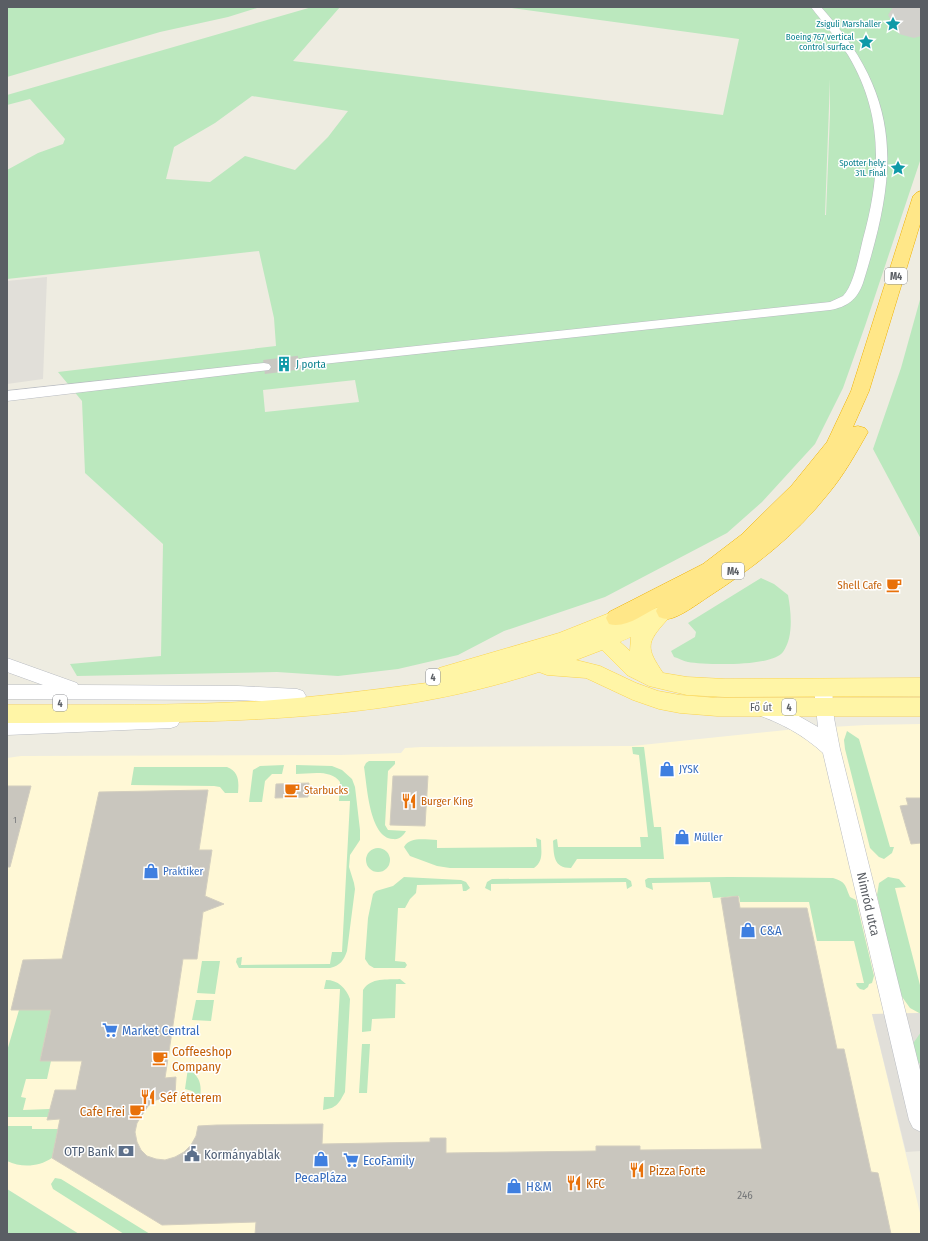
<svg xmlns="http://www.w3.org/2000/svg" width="928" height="1241" font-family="'Fira Sans Condensed',sans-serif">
	<rect width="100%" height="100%" fill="#eeece1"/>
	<path fill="#fff8d6" d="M921,724V1013L872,1014L921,1217V1234H79L7,1189V758L21,756L340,755L401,753L405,748L422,747L632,746L796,729L866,725Z"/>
	<path fill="#e1dfd9" d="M47,277L43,379L7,384V281Z
		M921,1013V1151L906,1152L872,1014Z"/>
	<path fill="#bbe8be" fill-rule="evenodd" d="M7,7H260L228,17L160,32L7,77Z
		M312,7H340L293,61L723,115L739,39L504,7H921V158L865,326L843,388L815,444L762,502L727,533L605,597L504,631L458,655L398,669L338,676L277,672L77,676L70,664L161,656L163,544L85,473L82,401L58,372L276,346L274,318L259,251L7,279V170L38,153L63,144L65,139L30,99L7,105V95ZM830,79V114L826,215H825ZM252,96L348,111L328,137L295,170L245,156L210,182L166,179L174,147L215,123ZM355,380L359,402L265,412L263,390Z
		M921,296V539L873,449L901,368Z
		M761,578L774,584L788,595C791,611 794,637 783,652C772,667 706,665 688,662C683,661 678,658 674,657L671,651L695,637L696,632L688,623Z
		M847,731L859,739L890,847H894L892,853L884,859L879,857L870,848L845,749L844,740Z
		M632,747H644L654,827H661L664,859H577L571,868C553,868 554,855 553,841L554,840L557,839L558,847H641L640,837H648L639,755L633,754Z
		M369,761H395V764L388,771L385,825L388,830L406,831C403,836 399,840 393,839C369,838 367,784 364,767L366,763Z
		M284,765L282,774H272L265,781L262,802H249L253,770L260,766Z
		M296,765L332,766L342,770L352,779L355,787L360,830V840L350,855L349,867L354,883L355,889L347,951C344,960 340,966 330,968H239L236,962L237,958L242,957L241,965L330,964L332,952H342L350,801H339L340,782C331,769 310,774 296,774Z
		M134,767H227C239,772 239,781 238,793H225L220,787L214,786L131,785Z
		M536,838L541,840C541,851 544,861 534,868H450L437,866L410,856L404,847C410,836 426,840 437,840V848L537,847Z
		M366 860a12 12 0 1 1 24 0a12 12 0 1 1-24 0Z
		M404,877L461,880L466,882L470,888L466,891H463L462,884L417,885L416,893L410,899L405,908H398L395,961L405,962L407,965L405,968H374L369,965L365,959L368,918L373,894L376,891L393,886Z
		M729,877L833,878C846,882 845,885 850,897L856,900L874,976L872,983L869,984L868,987L864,990L860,989L857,986L856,983H864L854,941H817L809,902H740L739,896L713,898L710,882L652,883L653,890L646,887L645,880L648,878Z
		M888,877L899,879L906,887L895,888L921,989V1014L910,1008L900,994L877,895L879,883Z
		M626,878L631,881L632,886L627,889L626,882L491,884V891L485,888L487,882L492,879Z
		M202,961H220L215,994L197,993Z
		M400,979L406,984H396L395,1018L372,1019L371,1031L362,1032L363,990C371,977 387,980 400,979Z
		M326,980C338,980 346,988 350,999L345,1092C339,1103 337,1108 323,1110L324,1097H334L340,989H324Z
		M196,1000H214L211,1021L192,1020Z
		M19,1010H51L40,1061H51L47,1079H26L21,1097L26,1098L23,1110L50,1109L48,1117H7V1051Z
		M921,1032V1064L916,1062L912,1045Z
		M362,1044H370L367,1093H359Z
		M188,1068C200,1077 202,1084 200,1098L192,1091L185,1089Z
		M7,1126H32V1129H58L52,1158C38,1167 22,1168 7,1161Z
		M55,1178L61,1179L150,1234H124L53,1189L51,1184Z
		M7,1189L79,1234H7Z"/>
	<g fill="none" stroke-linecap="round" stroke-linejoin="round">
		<path fill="#d2d1cc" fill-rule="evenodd" d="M893,7H921V36L914,38L899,34L888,15Z"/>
	</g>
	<path fill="#c9c6be" stroke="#d3cebf" d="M298,358L296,361L298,366L305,368L265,372L270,371L272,368L270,363L265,362Z
		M393,776H428L425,826L390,825Z
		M309,783L308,797L275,798L276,784Z
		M7,786H31L10,867H7Z
		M208,790L199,850H212L205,896L224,904L203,912L197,959H183L165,1078L176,1077L175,1096L166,1097L156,1100L148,1106L137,1123L135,1132L137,1142L141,1150L147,1156L156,1159L165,1160L175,1157L184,1152L191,1145L196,1136L198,1126L217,1125L323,1124L322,1144L430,1142V1138H446V1153L596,1151V1146H640V1150L762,1149L721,898L738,896L740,908H807L837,1049H844L871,1172L878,1173L891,1234H255L256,1222L162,1225L52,1158L60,1119L47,1120L55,1090H76L82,1061H40L51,1010H11L23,960L62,959L99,792Z
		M906,798H921V843L911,844L900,806L908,805Z"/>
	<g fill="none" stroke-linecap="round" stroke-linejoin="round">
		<path stroke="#c9c8c2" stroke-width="14" stroke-dasharray="14 7" stroke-linecap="butt" d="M264,367L304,362"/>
		<defs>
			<path id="minor" d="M811,7H821C904,99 898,171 863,283C857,300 847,307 830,310L304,366L299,365L297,362L299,359L304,358L830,302L843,296C854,285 859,255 863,239C881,174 884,115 848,55C837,38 823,23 811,7Z
				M264,363L269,364L271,367L269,370L7,401V391Z
				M7,658L77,683L78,685L238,686L297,689L303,691L306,696L303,701L297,703L238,700L7,699V685H43L7,672Z
				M823,681L829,683L832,688L834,718L840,749L921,1074V1132L913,1128L909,1120L823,753C802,734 781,723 755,714L752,709L755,704L761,702L779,708L797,715L818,727L814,688L817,683Z
				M171,714L177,716L180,721L177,726L171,728L7,735V721Z"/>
			<path id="major" d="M667,603L674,605L677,611C673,618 670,616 666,621C646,643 646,648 663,673L687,677L725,679L921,678V696L725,697L687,695L649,686L627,675L602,650L576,660L600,666L636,683L658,691L680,695L717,698H921V716H717L680,713L659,709L633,700L586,678L547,675L539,672C369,728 184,722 7,723V705C92,705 177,706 262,701C317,697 372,690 427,683L439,680L436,674L439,668L559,633L617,610L624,612L627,618L626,621ZM631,637L630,651L620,642Z"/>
			<path id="highway" d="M921,191V221L869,391L853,427L858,426L865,428L868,432C856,453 844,475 828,494C795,536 753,568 708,597C699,603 679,618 668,619C665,619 662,618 659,617L656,611L658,607C644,614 625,629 609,624L606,618L609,612L703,564L741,535L792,485L827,442L851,391L913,196L916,193Z"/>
		</defs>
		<use href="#minor" stroke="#b9bcc2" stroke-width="1"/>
		<use href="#major" stroke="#fcd44c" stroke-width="1"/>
		<use href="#highway" stroke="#f0b100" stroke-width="1"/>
		<use href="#minor" fill="#fff" fill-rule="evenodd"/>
		<use href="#major" fill="#fff5a6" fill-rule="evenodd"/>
		<use href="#highway" fill="#ffe788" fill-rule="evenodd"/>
	</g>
	<defs>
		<symbol id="sight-bare" viewBox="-9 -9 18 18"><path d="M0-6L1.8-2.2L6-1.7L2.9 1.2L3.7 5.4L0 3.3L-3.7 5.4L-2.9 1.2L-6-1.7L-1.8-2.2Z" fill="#0f9aa8" stroke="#fff" stroke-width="2.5" paint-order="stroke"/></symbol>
		<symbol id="building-bare" viewBox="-9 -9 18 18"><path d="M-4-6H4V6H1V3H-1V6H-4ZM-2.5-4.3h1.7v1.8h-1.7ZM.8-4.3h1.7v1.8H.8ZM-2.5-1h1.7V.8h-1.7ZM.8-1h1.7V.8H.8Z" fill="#0f9aa8" stroke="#fff" stroke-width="2.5" paint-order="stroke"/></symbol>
		<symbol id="cafe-bare" viewBox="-9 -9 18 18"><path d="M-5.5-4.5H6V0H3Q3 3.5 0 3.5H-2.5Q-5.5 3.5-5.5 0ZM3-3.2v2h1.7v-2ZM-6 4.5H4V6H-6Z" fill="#e8710a" stroke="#fff" stroke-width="2.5" paint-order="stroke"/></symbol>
		<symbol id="shop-bare" viewBox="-9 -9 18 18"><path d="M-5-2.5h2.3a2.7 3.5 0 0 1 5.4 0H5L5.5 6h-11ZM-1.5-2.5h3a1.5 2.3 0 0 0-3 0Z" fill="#3f7fe0" stroke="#fff" stroke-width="2.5" paint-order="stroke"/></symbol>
		<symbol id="restaurant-bare" viewBox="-9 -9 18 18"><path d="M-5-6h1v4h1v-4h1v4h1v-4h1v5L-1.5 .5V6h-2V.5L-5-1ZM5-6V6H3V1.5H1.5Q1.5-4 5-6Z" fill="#e8710a" stroke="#fff" stroke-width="2.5" paint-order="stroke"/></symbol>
		<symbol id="supermarket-bare" viewBox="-9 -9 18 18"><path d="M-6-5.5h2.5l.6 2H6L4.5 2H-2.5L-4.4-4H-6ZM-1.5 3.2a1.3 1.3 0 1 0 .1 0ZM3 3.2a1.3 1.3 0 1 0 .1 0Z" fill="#3f7fe0" stroke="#fff" stroke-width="2.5" paint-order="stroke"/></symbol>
		<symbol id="bank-bare" viewBox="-9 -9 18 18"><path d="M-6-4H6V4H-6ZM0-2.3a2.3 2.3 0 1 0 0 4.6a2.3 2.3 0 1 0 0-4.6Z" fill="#5c6f8a" stroke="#fff" stroke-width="2.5" paint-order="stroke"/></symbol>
		<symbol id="civic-bare" viewBox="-9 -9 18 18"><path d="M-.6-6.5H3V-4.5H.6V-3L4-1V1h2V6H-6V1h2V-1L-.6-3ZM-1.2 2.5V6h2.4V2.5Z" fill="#5c6f8a" stroke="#fff" stroke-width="2.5" paint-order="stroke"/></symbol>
	</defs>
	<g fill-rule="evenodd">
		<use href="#sight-bare" x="882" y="13" width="22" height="22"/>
		<use href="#sight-bare" x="855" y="31" width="22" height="22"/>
		<use href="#sight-bare" x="887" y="157" width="22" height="22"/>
		<use href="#building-bare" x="273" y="353" width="22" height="22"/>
		<use href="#cafe-bare" x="883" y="574" width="22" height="22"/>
		<use href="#shop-bare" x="656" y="758" width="22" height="22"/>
		<use href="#cafe-bare" x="281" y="779" width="22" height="22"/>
		<use href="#restaurant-bare" x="398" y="790" width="22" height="22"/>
		<use href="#shop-bare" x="671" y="826" width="22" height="22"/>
		<use href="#shop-bare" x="140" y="860" width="22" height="22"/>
		<use href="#shop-bare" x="737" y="919" width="22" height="22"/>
		<use href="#supermarket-bare" x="99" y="1019" width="22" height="22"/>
		<use href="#cafe-bare" x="149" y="1047" width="22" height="22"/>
		<use href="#restaurant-bare" x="137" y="1086" width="22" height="22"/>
		<use href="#cafe-bare" x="126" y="1100" width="22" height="22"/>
		<use href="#bank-bare" x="115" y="1140" width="22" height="22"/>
		<use href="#civic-bare" x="181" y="1143" width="22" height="22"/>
		<use href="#shop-bare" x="310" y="1148" width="22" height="22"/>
		<use href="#supermarket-bare" x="340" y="1149" width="22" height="22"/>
		<use href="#restaurant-bare" x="626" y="1159" width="22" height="22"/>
		<use href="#restaurant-bare" x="563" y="1172" width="22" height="22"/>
		<use href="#shop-bare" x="503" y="1175" width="22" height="22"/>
	</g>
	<g text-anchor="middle" stroke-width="3" stroke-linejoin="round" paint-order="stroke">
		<g font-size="9" fill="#0d838f" stroke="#fff" text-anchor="end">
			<text x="881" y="27">Zsiguli Marshaller</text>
			<text x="854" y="40">Boeing 767 vertical<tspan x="854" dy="10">control surface</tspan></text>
			<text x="886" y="166">Spotter hely:<tspan x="886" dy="10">31L Final</tspan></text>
		</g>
		<g font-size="9" fill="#76787a">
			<text x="15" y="823">1</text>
		</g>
		<g fill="#fff" stroke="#8c8e92" stroke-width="1">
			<rect x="885" y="268" width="22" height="16" rx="3"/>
			<rect x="722" y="563" width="22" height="16" rx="3"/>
			<rect x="426" y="669" width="14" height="16" rx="3"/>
			<rect x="53" y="695" width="14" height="16" rx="3"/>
			<rect x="782" y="699" width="14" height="16" rx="3"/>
		</g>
		<g font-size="10" font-weight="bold" fill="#5a5e64">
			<text x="896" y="280">M4</text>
			<text x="733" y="575">M4</text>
			<text x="433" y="681">4</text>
			<text x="60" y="707">4</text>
			<text x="789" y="711">4</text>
		</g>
		<g font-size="11" fill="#0d838f" stroke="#fff" text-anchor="start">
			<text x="296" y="368">J porta</text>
		</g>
		<g font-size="11" fill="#c56008" stroke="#fff" text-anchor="start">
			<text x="882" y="589" text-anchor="end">Shell Cafe</text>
			<text x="304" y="794">Starbucks</text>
			<text x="421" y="805">Burger King</text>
		</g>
		<g font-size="11" fill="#5a5e64" stroke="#fff">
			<text x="761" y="711">Fő út</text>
		</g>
		<g font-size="11" fill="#366cbe" stroke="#fff" text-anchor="start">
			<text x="679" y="773">JYSK</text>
			<text x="694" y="841">Müller</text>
			<text x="163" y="875">Praktiker</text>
		</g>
		<g font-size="11" fill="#76787a">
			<text x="745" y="1199">246</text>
		</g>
		<g font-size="13" fill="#5a5e64" stroke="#fff">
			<text transform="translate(869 904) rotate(77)" y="5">Nimród utca</text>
		</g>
		<g font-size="13" fill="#366cbe" stroke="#fff" text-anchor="start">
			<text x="760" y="935">C&amp;A</text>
			<text x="122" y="1035">Market Central</text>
			<text x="363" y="1165">EcoFamily</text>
			<text x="321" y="1182" text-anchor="middle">PecaPláza</text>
			<text x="526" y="1191">H&amp;M</text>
		</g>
		<g font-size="13" fill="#c56008" stroke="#fff" text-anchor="start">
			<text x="172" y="1056">Coffeeshop<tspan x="172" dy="15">Company</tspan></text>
			<text x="160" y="1102">Séf étterem</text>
			<text x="125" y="1116" text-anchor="end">Cafe Frei</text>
			<text x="649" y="1175">Pizza Forte</text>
			<text x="586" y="1188">KFC</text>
		</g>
		<g font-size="13" fill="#4e5e75" stroke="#fff" text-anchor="end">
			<text x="114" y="1156">OTP Bank</text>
			<text x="204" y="1159" text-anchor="start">Kormányablak</text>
		</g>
	</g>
	<rect width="928" height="1241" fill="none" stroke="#5a5e64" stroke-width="16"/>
</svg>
